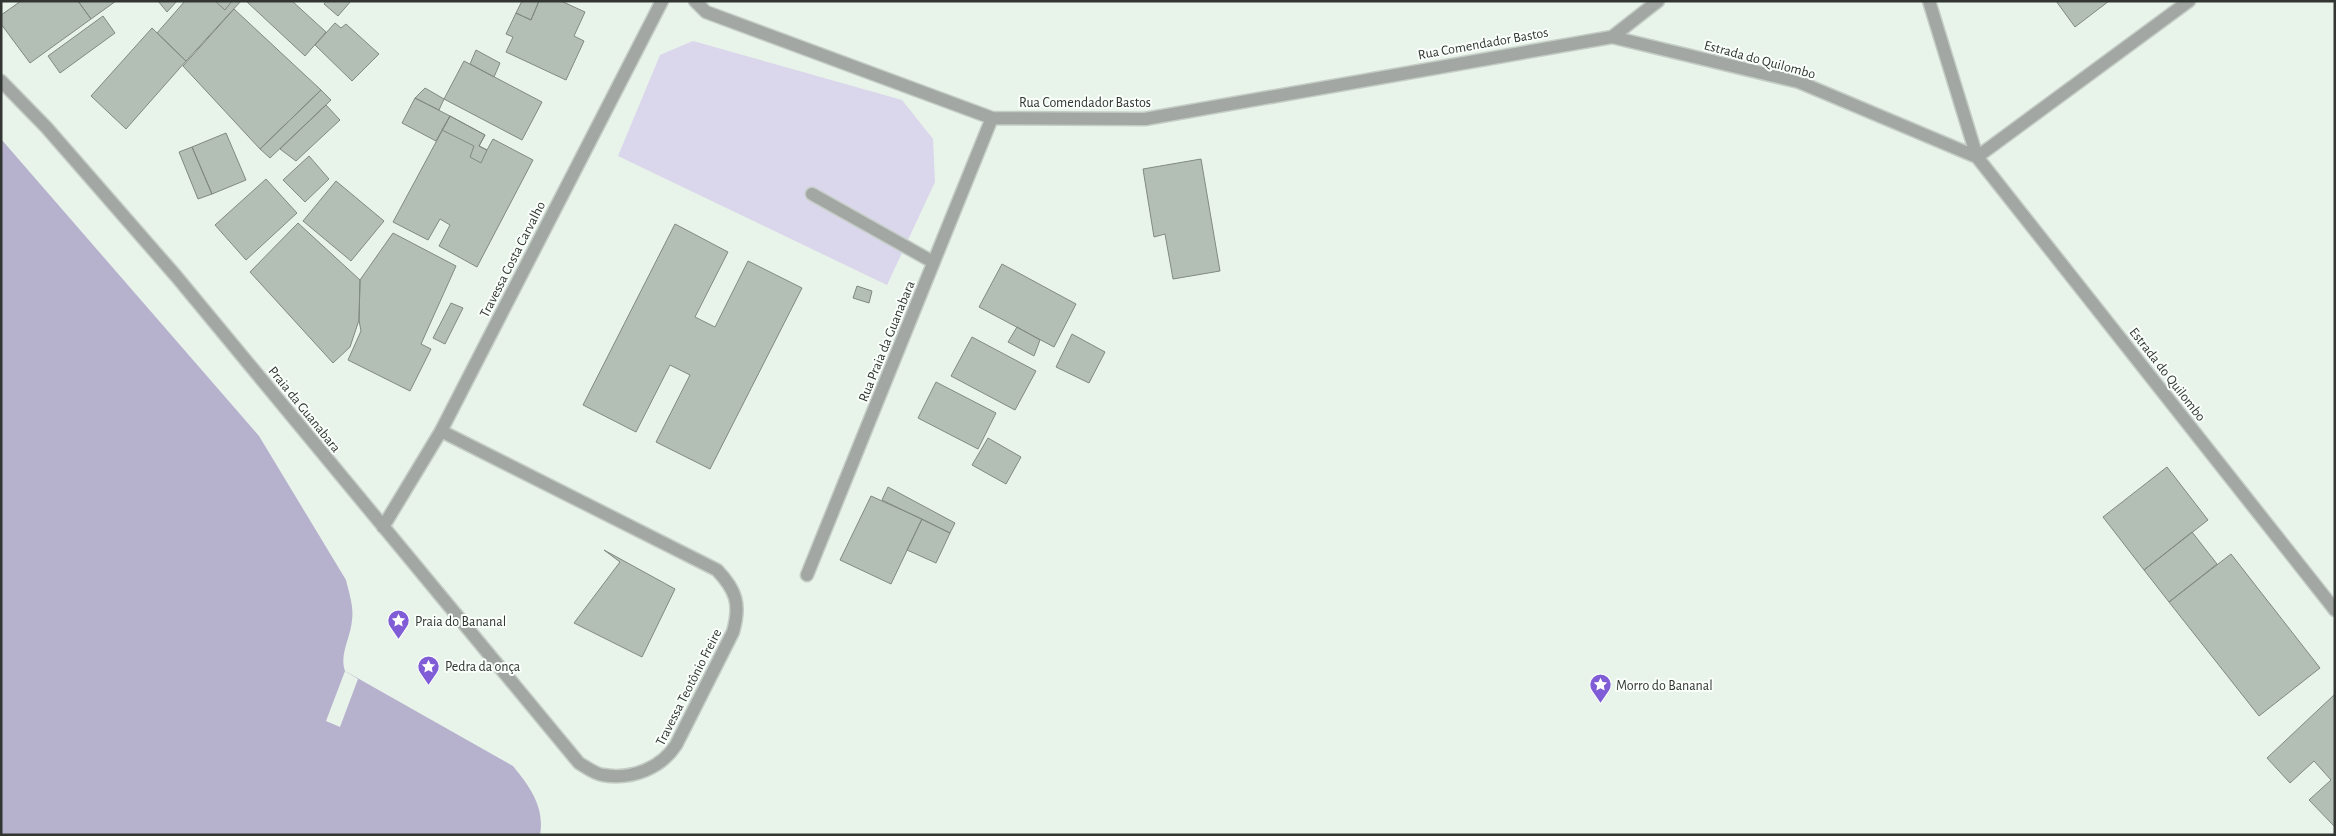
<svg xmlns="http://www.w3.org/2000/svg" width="2336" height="836" font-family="'Alegreya Sans',sans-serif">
	<rect width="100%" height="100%" fill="#e8f3ea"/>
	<path fill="#dad6eb" d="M693,41L902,100L933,139L935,182L887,285L618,156L660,55Z"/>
	<path fill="#b6b1cd" d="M1,139L259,436L346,580C349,593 354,607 352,620C351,637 339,654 345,671L513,766C530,787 545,807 540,835H1Z"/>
	<path fill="#e8f3ea" d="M345,671L358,679L340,727L326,721Z"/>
	<path fill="#b3beb5" stroke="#808a82" d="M21,1H78L91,19L30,63L1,24V15Z
		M78,1H116L91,19Z
		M158,1H177L167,12Z
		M185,1H241L186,61L157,33Z
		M215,1H232L225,10Z
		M246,1H292L326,32L305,56Z
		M326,1H351L338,16L324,4Z
		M522,1H539L531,20L516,13Z
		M539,1H561L585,12L574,36L584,41L566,80L506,52L513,37L506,34L516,13L531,20Z
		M2056,1H2109L2075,27Z
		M234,9L321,90L260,149L183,66Z
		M103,16L115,33L60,73L48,56Z
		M335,23L341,28L346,24L379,54L352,81L315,45Z
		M152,28L186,61L126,129L91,96Z
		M476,50L500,63L494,77L470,64Z
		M464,61L542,102L522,140L444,99Z
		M425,88L444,99L439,110L415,98Z
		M321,90L331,100L270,158L260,149Z
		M415,98L450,116L436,141L402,123Z
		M326,105L340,120L296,161L280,149Z
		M450,116L485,135L479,146L487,150L481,163L470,157L474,146L442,130Z
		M450,116L485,135L479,146L487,150L493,139L533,160L477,267L439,246L450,225L440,219L428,240L393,222Z
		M226,133L246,180L212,194L192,147Z
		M192,147L212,194L198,199L179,152Z
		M309,156L329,179L305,202L283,180Z
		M1201,159L1220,271L1173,279L1165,234L1154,237L1143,169Z
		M266,179L297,213L246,260L215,225Z
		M336,181L384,221L351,261L303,221Z
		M298,223L360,280L359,320L350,347L333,363L250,272Z
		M675,224L728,252L695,317L715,327L748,261L802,288L710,469L656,442L690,375L670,365L636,432L583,405Z
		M393,233L456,266L421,344L431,349L410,391L348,360L361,331L359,320L360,280Z
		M1002,264L1076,304L1054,347L979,307Z
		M857,286L872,291L869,303L853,298Z
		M451,303L463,308L445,344L433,338Z
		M1017,327L1040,340L1034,356L1008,342Z
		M1072,334L1105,352L1089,383L1056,367Z
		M972,337L1036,371L1015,410L951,376Z
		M936,382L996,413L978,449L918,418Z
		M988,438L1021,457L1006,484L972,465Z
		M2167,467L2208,520L2144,570L2103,517Z
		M888,487L955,523L950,533L882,500Z
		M871,496L922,519L891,584L840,560Z
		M922,519L950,533L936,563L907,550Z
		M2192,532L2217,564L2169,602L2144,570Z
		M604,550L675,589L642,657L574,623L620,562Z
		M2231,554L2320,668L2259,716L2169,602Z
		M2335,694V827L2309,800L2331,780L2314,761L2290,783L2267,758Z"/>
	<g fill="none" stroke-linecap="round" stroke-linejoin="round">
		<defs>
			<path id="minor" d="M695,1L706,12L992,118L1145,119L1612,37L1799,82L1977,157L2189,1
				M1929,1L1977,157L2335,610
				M1612,37L1658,1
				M1,81L46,127L176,276L579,763C586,767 595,774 603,775C632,780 661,768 676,745L733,632C741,604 736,590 717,570L441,431
				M812,194L933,262
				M383,527L441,431L662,1
				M807,575L992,118"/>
		</defs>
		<use href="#minor" stroke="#c4cdc5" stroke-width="15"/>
		<use href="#minor" stroke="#a2a7a3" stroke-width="12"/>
	</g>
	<defs>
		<symbol id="sight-pin" viewBox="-11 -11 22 30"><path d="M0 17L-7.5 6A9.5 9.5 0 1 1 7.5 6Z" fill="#805cd6" stroke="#fafffb"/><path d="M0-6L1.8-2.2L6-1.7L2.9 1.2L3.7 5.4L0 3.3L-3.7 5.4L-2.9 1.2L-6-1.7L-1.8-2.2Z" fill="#fff"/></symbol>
	</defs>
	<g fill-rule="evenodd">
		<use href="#sight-pin" x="386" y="608" width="25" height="34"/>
		<use href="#sight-pin" x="416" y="654" width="25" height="34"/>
		<use href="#sight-pin" x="1588" y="672" width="25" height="34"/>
	</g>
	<g text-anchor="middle" stroke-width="4" stroke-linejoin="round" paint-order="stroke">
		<g font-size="14" fill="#323633" stroke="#fafffb">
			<text transform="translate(1483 43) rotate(-10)" y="5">Rua Comendador Bastos</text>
			<text transform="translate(1760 59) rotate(15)" y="5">Estrada do Quilombo</text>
			<text x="1085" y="107">Rua Comendador Bastos</text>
			<text transform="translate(512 259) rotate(-63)" y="5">Travessa Costa Carvalho</text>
			<text transform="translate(886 341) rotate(-68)" y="5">Rua Praia da Guanabara</text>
			<text transform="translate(2168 374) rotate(52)" y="5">Estrada do Quilombo</text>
			<text transform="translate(305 409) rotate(51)" y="5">Praia da Guanabara</text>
			<text transform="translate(688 687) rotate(-63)" y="5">Travessa Teotônio Freire</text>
		</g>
		<g font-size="14" fill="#323633" stroke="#fafffb" text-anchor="start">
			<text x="415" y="626">Praia do Bananal</text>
			<text x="445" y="671">Pedra da onça</text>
			<text x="1616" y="690">Morro do Bananal</text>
		</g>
	</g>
	<rect width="2336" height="836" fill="none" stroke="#323633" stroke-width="5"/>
</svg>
